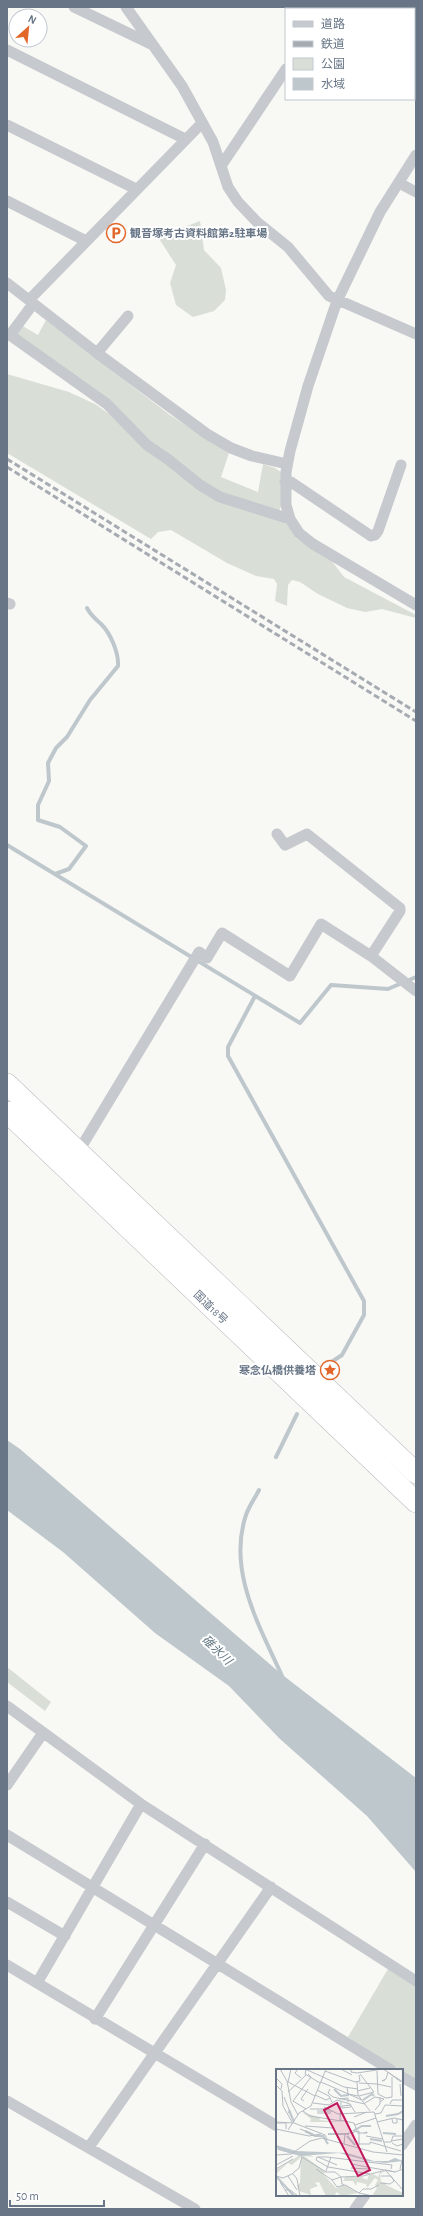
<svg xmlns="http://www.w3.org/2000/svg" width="423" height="2216" font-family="'Alegreya Sans','Noto Sans JP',sans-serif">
	<rect width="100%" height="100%" fill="#f8f8f5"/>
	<path fill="#d9dfd6" d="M200,221L204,250L221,268L226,290L225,300L214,311L193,317L176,305L170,283L176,265L158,237Z
		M46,320L170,415L229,453L221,477L258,492L263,464L275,468L281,472V506L279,511L221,494L201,483L18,338L17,331L21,325L38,335Z
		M7,374L69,392L95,404L125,425L196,488L285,520L296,538L331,560L344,577L416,615V618L382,609L365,612L347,608L318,594L300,582L292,580L288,585L287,606L275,601L277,584L274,579L256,576L227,563L171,530L158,532L151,539L7,453Z
		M7,1667L51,1702L45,1711L7,1682Z
		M388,1969L416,1986V2080L348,2037Z"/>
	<path fill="#bec7cc" d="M7,1440L20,1449L280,1673L416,1778V1872L367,1816L280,1739L229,1686L155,1633L63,1552L7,1510Z"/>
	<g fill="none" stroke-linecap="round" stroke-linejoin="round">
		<path stroke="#bec7cc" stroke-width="4" d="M7,845L300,1023L331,985L388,989L416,977
			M55,874L69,869L86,846L60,827L38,820V805L49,781L48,763L56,748L67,737L90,700L118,666C119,654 111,634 102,625C96,619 91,616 87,608
			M255,996L228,1047V1056L364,1301V1315L342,1355L327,1365
			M276,1457L297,1414
			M259,1490C255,1498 249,1506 246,1515C227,1571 260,1627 282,1676"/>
		<defs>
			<path id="highway" d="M7,1084L416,1473
				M7,1112L416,1502"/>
		</defs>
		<use href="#highway" stroke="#b9bbbf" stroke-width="22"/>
		<path stroke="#c6c9cd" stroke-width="11" d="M74,7L153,45
			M126,7L182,86L213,142L228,187L238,202L257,222L288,247L329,296L416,334
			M7,50L185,139
			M7,125L136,189
			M416,155L380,212L337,301L308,386L290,451L286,472V505L290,519L299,533L313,544L416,605
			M221,166L286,69
			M399,183L416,192
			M7,201L86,241
			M7,283L97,353L207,434L231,448L252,456L287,464
			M29,300L202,123
			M7,333L107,404L147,445L169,460L200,485L220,497L290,519
			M10,335L33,304
			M97,353L128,316
			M285,482H291L371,536L375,535L378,531L401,465
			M7,603L10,604
			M277,834L285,845L307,834L400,908V911L371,956
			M77,1154L199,952L207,958L222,933L290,976L321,924L371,956L416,991
			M7,1706L141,1804L416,1981
			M7,1785L43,1733
			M7,1835L391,2070
			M7,1902L65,1936
			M7,1965L277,2126
			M37,1983L141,1804
			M95,2019L205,1844
			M402,2077L416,2085
			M7,2101L195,2209
			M402,2145L416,2125
			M89,2147L271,1887
			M355,2209L365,2195"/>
		<use href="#highway" stroke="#fff" stroke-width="21"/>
		<path stroke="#a6abb2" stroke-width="3" stroke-dasharray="6 3" stroke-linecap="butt" d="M7,459L416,712
			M7,467L416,721"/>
	</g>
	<defs>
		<symbol id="parking-ring" viewBox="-11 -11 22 22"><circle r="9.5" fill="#fff" stroke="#e2672b" stroke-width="1.5"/><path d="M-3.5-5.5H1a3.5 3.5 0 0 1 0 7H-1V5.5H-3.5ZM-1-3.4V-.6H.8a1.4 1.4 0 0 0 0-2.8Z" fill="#e2672b"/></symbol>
		<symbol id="sight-ring" viewBox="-11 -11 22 22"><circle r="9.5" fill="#fff" stroke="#e2672b" stroke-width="1.5"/><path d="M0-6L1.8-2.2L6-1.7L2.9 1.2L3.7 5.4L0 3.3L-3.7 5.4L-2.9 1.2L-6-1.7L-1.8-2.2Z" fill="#e2672b"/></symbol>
	</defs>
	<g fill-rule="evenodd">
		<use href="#parking-ring" x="105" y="222" width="22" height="22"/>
		<use href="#sight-ring" x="319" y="1359" width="22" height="22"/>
	</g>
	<g text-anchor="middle" stroke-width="4" stroke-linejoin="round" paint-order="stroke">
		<g font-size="11" font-weight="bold" fill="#677586" stroke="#fff" text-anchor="start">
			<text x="130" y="237">観音塚考古資料館第2駐車場</text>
			<text x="316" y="1374" text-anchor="end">寒念仏橋供養塔</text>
		</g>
		<g font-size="11" fill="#677586" stroke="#fff">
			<text transform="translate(211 1307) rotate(44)" y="4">国道18号</text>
		</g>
		<g font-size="12" font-style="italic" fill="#637782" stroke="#fff">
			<text transform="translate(217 1650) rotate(44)" y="4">碓氷川</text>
		</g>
	</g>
	<g transform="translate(276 2069)">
		<rect width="127" height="127" fill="#f8f8f5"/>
		<path d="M26,43L45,49L43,51L70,53H34L35,50ZM24,86H34L38,88L28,87L50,103L47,105L60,119L69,116L82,124L65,127L61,123L58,127H50L43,113L39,114L42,117L34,120L35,126L23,122L21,117L24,114L25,88L16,96L12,94L1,104L0,101ZM110,102L104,105L105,113L110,114V116L127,124V127H96L101,119L99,116L102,111L99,109L91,119L90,115L81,113L80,117L77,112H67L69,108H85L91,111L93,106L97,105L102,108L104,103Z" fill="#d9dfd6"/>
		<path d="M0,76L20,82L71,84L98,92H112L119,89L127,92L110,94L92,92L63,84L24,87L2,81Z" fill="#bec7cc"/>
		<path fill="none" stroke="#bec7cc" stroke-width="2" d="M58,20L65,27L73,26M87,31L96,25L98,27M13,41L18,53M110,47L122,45L127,42M29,62L39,67H47L52,75M77,62L86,57H95M107,64L120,65M52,65H73M71,67L79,76M94,70L106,72M0,107L18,127"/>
		<path fill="none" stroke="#b5bcc2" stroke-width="1" d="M4,0L11,12L15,33L22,46M15,0L12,13L39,27M22,0L19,4L25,9M29,0L47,8M30,0L29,5L44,14M65,0L76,6M75,0V3L81,4L107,0L127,13M49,2L79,13L84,12L83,6M101,2L102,25L110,29L116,28V8M113,4L125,13M84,5L98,23M47,8L68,18L82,20M1,10L6,15L5,20M109,11L106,12L110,10L112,3M45,13L86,31M81,13L82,26L94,42M83,14L101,15M101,15L115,18M124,15L125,27M0,16L6,22L7,37L16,53M71,18L72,25L82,27M54,20L52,24L57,28L89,35M41,21L53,27L56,33M81,22L94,19M12,23L30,6M39,26L50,31L54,29M83,27L98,23M8,28L14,43L12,44M63,30L72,29V33M17,32L35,8L32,5M17,32L30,40M28,32L25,30L32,20M65,33L64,51L78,54L81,62M37,34L53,36L61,31L74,35L79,43M89,34L99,28L108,30L104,33M114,35L116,31H127M75,36L66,37V39L75,38M48,38L62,45L98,43M34,40H53M99,41L104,35V28M27,42L34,47L65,52M41,42H56M98,43L111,83M41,44H55M99,45L105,44L109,36L127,37M78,48L91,43M116,50L117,54H121V50M0,53L18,54L49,66L51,70M101,53L118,49L127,51M0,54H10V60M79,56L100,49M29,57L57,59M0,60L33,67L45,65M24,60L37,65M12,61L23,44L35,37L50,0M81,64H91V63L88,64M90,67L107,70M115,72L127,70M108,73H115L117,67H127M116,74L121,77L127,75M68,75L69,65L83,62V76M83,75H94V73L125,82M0,86L15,85L34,72L46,69L97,83L127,86M42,88L61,96M75,95L119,103M0,96L17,87M75,99L92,100M0,100L17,90M40,100L56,111M124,100L127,87M50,102L55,88M110,102L127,121M17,105L21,110L24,127M94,105L52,98L40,91L41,88H51L116,96L115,100M0,107L7,109L16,105L23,99L26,88L50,103H59L65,108L87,107L110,101L119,103L127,100M12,107L21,121M4,113L13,127M104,114L114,115L118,112L115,107H105M68,116L61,118L56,111L65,108L66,115L68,116H69L71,117L83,124L96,127M9,121H14L22,127M83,124L87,120H95L103,116"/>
		<path fill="#c2185b" fill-opacity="0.15" stroke="#c2185b" stroke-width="2" d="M61,34L94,101L82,107L48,41Z"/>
		<rect width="127" height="127" fill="none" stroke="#677586" stroke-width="2"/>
	</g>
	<rect width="423" height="2216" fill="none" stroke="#677586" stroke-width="16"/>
	<rect x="285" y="8" width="130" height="92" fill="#ffffff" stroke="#c2c8cf"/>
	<rect x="293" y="21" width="20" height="6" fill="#c6c9cd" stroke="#c2c8cf"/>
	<text x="321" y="28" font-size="12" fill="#677586">道路</text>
	<rect x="293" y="41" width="20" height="6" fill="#a6abb2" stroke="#c2c8cf"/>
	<text x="321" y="48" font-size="12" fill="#677586">鉄道</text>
	<rect x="293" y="58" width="20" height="12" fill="#d9dfd6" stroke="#c2c8cf"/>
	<text x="321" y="68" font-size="12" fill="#677586">公園</text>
	<rect x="293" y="78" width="20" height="12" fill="#bec7cc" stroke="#c2c8cf"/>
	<text x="321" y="88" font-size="12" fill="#677586">水域</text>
	<g transform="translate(28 28) rotate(27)"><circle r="19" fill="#ffffff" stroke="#c2c8cf"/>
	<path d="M0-3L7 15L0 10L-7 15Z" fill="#e2672b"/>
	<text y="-6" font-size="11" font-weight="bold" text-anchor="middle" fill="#677586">N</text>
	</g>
	<path d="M10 2200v6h94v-6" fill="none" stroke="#677586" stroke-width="2"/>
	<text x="16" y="2200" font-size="12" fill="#677586" stroke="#ffffff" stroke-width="3" paint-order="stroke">50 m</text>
</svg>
